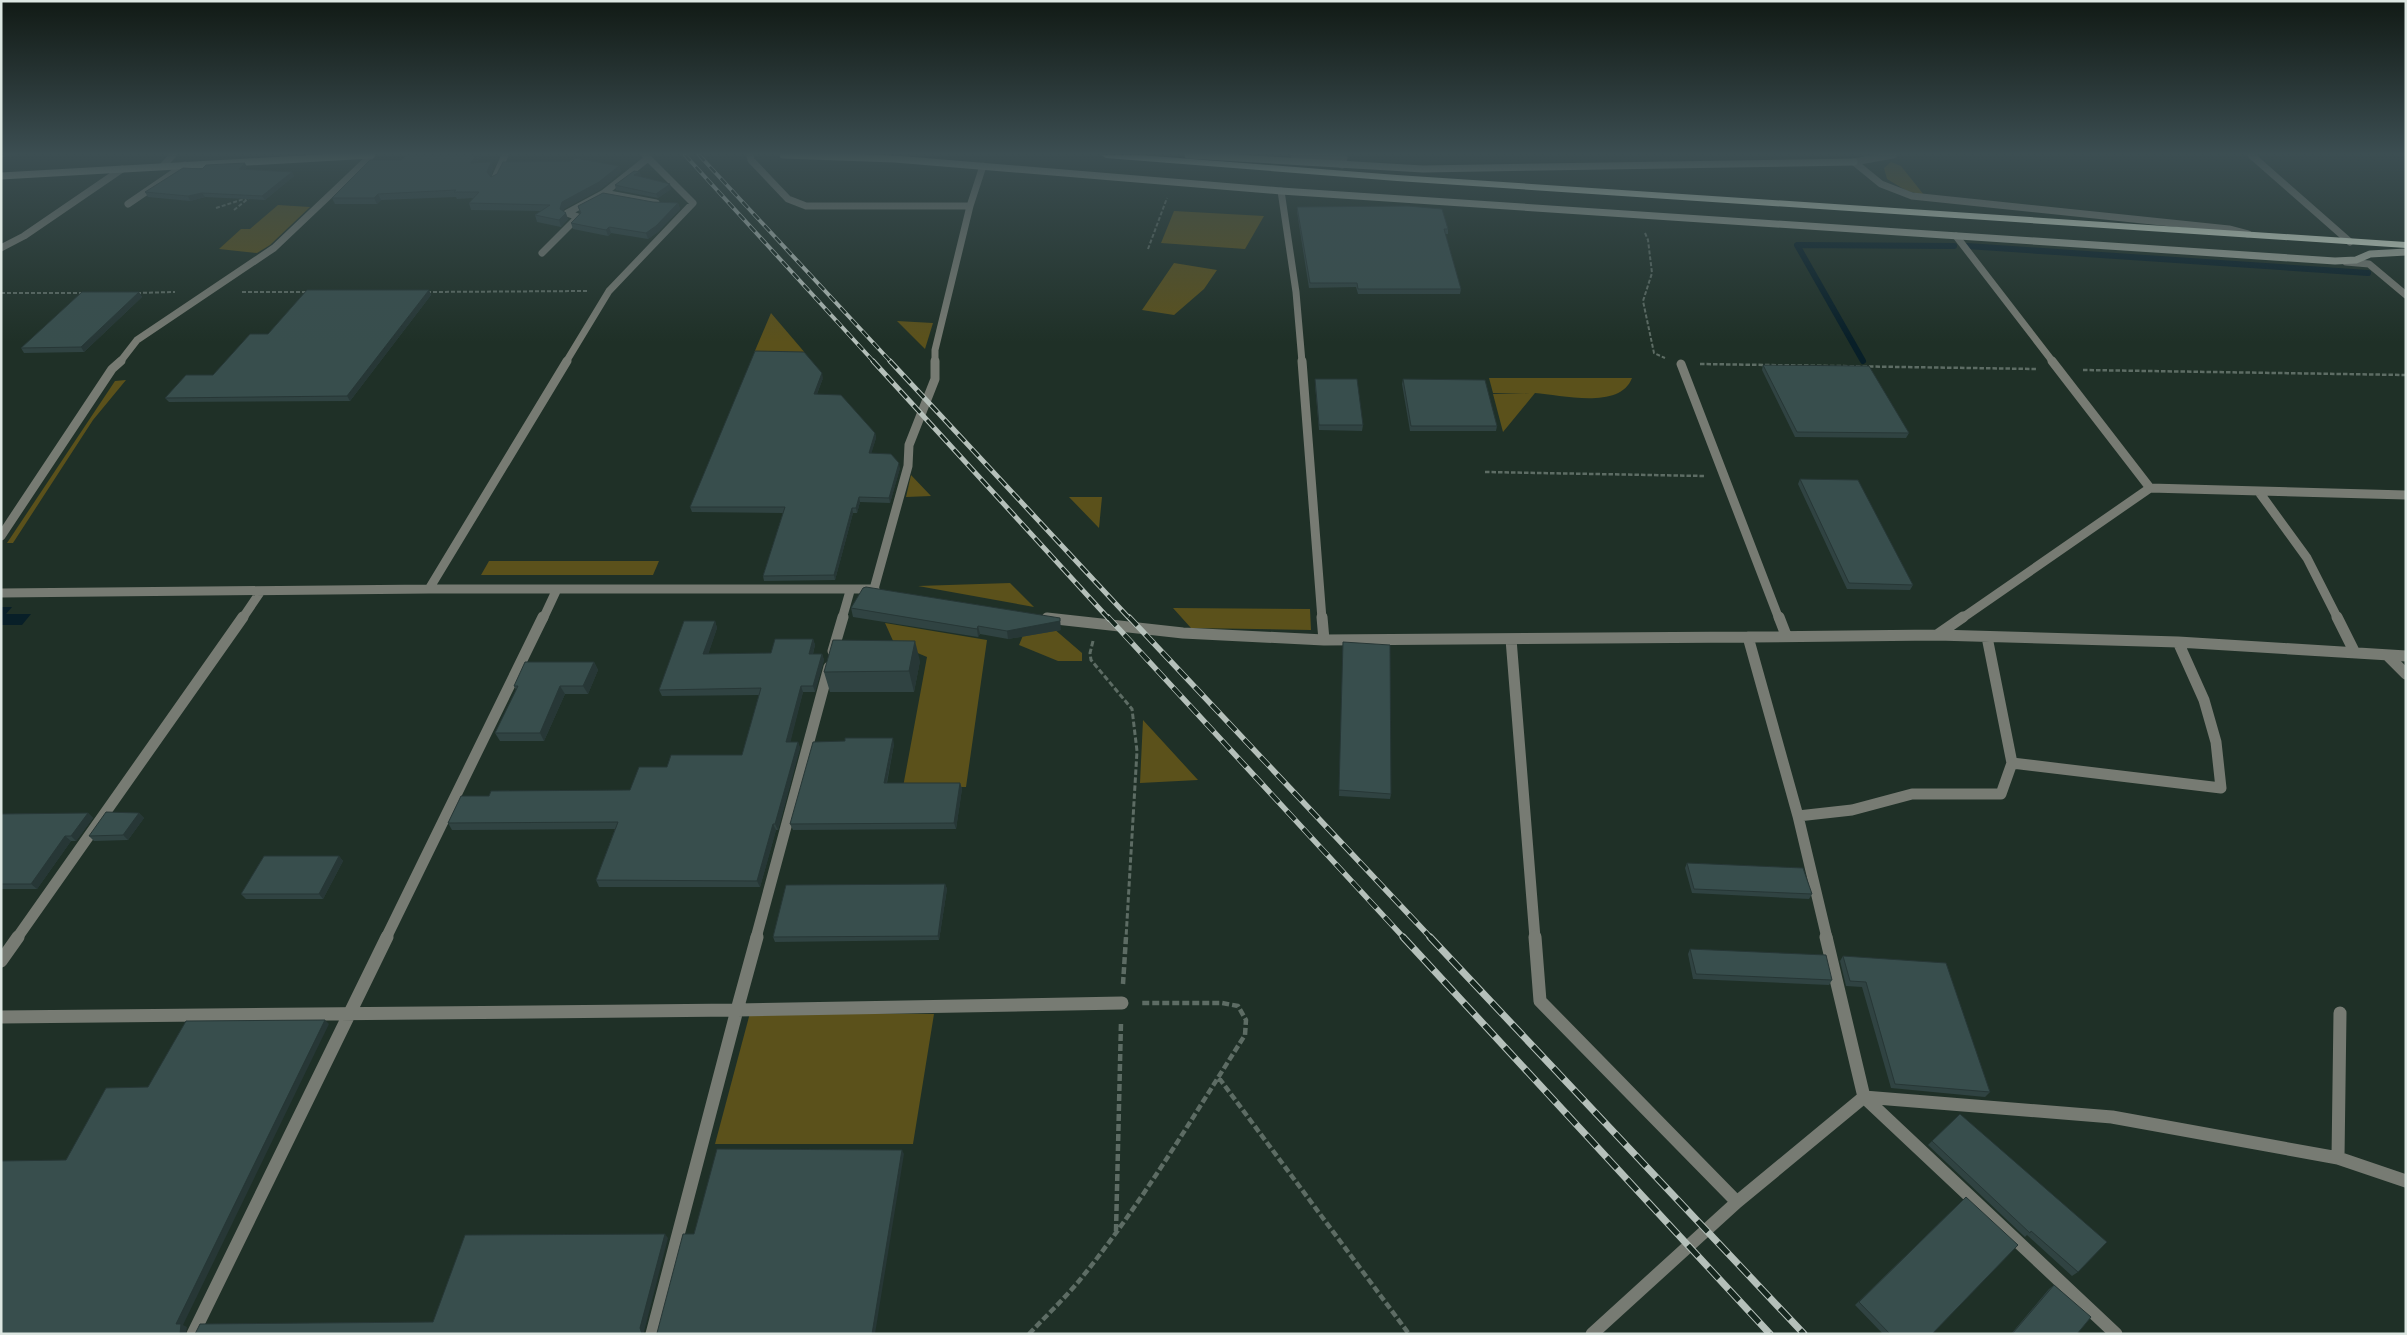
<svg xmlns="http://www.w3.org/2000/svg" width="2407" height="1335" font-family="Ubuntu,sans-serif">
	<rect width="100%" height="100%" fill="#1f3027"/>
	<path fill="#5b511b" d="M1891,162L1901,166L1924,195L1907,191L1887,179L1884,168Z
		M278,205L310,207L270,245L257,253L219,249L241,229H250Z
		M1174,211L1264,216L1245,249L1161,243Z
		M1174,263L1217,270L1204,289L1174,315L1142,310Z
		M771,313L806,354L754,353Z
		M897,321L933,323L925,349Z
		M1489,378H1632C1620,410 1561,395 1535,393L1503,432L1493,394L1530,393H1493Z
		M126,380L93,420L13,543H7L115,381Z
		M911,475L931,496L906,497Z
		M1069,497H1102L1099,528Z
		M489,561H659L653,575H481Z
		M1010,583L1034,607L918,586Z
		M1173,608L1310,609L1311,630L1191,628Z
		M1030,619L1046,622L1082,653V661H1058L1019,645Z
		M885,623L987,640L966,787H903L927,657L894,643Z
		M1143,720L1198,780L1140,783Z
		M750,1013L934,1014L913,1144H715Z"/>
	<path fill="#081f28" d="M1,607H12L6,614H31L22,625H1Z"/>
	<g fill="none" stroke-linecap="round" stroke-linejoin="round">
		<path stroke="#081f28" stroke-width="6" d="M1967,246L2368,273
			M1863,361L1797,245L1954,246"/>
		<path stroke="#5d6c64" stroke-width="2" stroke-dasharray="4 2" stroke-linecap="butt" d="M1,156L16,155
			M216,208L247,198
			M234,210L249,198
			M1645,233L1648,240L1652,273L1643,301L1654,353L1665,358
			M1148,249L1167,198
			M242,292H308
			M427,292L588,291
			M1,293H85
			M137,293L175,292"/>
		<path stroke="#5d6c64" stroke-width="2.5" stroke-dasharray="4.5 2" stroke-linecap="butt" d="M1700,364L2037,369
			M2083,370L2406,375
			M1485,472L1705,476"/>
		<path stroke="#5d6c64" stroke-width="3" stroke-dasharray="5.5 2.5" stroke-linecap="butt" d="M1093,641L1090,653L1091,660L1132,709L1137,751L1126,938"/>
		<path stroke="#5d6c64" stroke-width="4.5" stroke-dasharray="7 3" stroke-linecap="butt" d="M1123,984L1126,937
			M1219,1078L1409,1334
			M1116,1231L1121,1022
			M1029,1334C1045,1317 1063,1300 1079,1281C1141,1205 1192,1118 1245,1035L1246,1020L1238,1006L1222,1003H1142"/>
		<path stroke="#777b73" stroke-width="7" d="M604,193L656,203
			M542,253L578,217L567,213L604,193L647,159"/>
		<path stroke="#777b73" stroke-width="7" d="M750,155L751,160L788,199L806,206H970
			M1294,155L1344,158L1342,165
			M2251,155L2350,242
			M1854,162L1881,184L1912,196L2229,229L2248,234
			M1854,162L1893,155
			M163,166L173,155
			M495,178L505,155
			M1281,191L1296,292L1302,362
			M128,204L185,165
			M1956,236L2053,362
			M1,248L24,236L122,169
			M2346,262L2369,264L2406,295
			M120,362L137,340L274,248L372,155
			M566,362L609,291L693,203L645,155
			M935,362V350L970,206L983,166"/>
		<path stroke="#777b73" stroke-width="9" d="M1302,361L1322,619
			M2052,361L2150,488
			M1681,364L1779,619
			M2259,492L2307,558L2338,619
			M1,536L112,369L121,361
			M429,589L567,361
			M874,589L908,466L909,445L935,379V361
			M1,593L429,589H875
			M1047,618L1052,619
			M242,619L261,591
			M543,619L557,589
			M842,619L850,591
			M1961,619L2150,488L2406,495"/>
		<path stroke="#777b73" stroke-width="11" d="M1322,617L1324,640
			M1779,617L1786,635
			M2337,617L2355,653
			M1047,618L1183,633L1324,640L1748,637
			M1937,635L2178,642L2406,656
			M1511,639L1535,938
			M833,651L843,617
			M2387,655L2406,674
			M2012,763L2221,788L2216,742L2204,700L2178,642
			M1798,816L1852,810L1912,794H2001L2012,763L1987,637
			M17,938L243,617
			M386,938L543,617
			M756,938L829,667
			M1827,938L1798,816L1748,637L1937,635L1963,617"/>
		<path stroke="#777b73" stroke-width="13" d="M757,937L737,1010L1122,1003
			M1535,937L1540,1001L1737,1202
			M1,961L18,937
			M1,1017L737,1010L652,1334
			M2338,1158L2340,1013
			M193,1334L387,937
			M1592,1334L1737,1202L1864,1097L1826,937
			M2116,1334L1864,1097L2112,1117L2338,1158L2406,1181"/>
		<path stroke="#a1a89c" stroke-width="7" d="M783,155L895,159L1281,191L2335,261L2356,260L2370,254L2406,252
			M1188,155L1423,169L1854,162
			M1,176L371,155"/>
		<path fill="#e0ebd8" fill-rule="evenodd" d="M1101,155H1140L1397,175L2406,242V248L1397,181L1106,158Z"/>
		<defs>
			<path id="rail-far3" d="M685,155L874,362
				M699,155L891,362"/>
			<path id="rail-far2" d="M873,361L1109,619
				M890,361L1130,619"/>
			<path id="rail-far1" d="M1108,617L1404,938
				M1129,617L1431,938"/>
			<path id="rail" d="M1403,937L1770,1334
				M1430,937L1804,1334"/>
		</defs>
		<use href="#rail-far3" stroke="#b5c0ba" stroke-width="4"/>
		<use href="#rail-far2" stroke="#b5c0ba" stroke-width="5"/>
		<use href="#rail-far1" stroke="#b5c0ba" stroke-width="5.5"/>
		<use href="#rail" stroke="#b5c0ba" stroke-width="7"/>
		<use href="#rail-far3" stroke="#15261e" stroke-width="2.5" stroke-dasharray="8" stroke-linecap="butt"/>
		<use href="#rail-far2" stroke="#15261e" stroke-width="3" stroke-dasharray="10" stroke-linecap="butt"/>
		<use href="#rail-far1" stroke="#15261e" stroke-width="4" stroke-dasharray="12" stroke-linecap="butt"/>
		<use href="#rail" stroke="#15261e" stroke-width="5" stroke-dasharray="15" stroke-linecap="butt"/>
	</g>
	<path fill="#304342" d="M406,155H482L477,163L491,162L493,168L491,177L619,166L621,172L601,189L564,209L563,211L568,219L561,227L537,222L535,215L541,211L471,210L469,203L473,198L457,199L456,197L381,200L377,204H335L332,198L401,160Z
		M247,167L245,170L292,172L294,176L265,200L205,197L190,201L148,197L145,192L202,169Z
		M641,176V177L671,189L658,198L616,190L615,185Z
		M653,202L678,203L680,209L658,232L648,239L611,233L608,236L573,229L571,223L580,213L578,206Z
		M1297,207L1448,229V234H1445L1461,289L1460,294H1358L1356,287L1309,288L1297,212Z
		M429,290L431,295L350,401L169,402L165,398L213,375L268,334Z
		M139,292L142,297L84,352L24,353L21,348Z
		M1763,365L1909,433L1906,438L1795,437L1762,370Z
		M823,378L817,394L875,433L876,438L871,453L900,468L890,503L860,502L857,513H853L835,580L764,581L763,576L783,513L692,512L690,507Z
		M1315,379L1363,425L1362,431L1319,430L1315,384Z
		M1403,379L1497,426L1496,431H1410L1402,384Z
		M1800,479L1913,585L1910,590L1847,589L1798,484Z
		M851,608L1061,630L1008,639L980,634L978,637L853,617Z
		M715,621L717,628L708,654L771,653L813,639L815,645L813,654H822L824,660L815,692H803L790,742H798L800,748L778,830H776L760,887H599L596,880L615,829L452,830L448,823L489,796L630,790L667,767L742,755L759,695L662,696L659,690Z
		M1343,642L1391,794L1390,799L1339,796Z
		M920,661L914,692H830L824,672Z
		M594,662L598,670L588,694H565L544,741H500L495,733L516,690L514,686Z
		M894,744L887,783H960L962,789L956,829L793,830L790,824Z
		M88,813L93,818L76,841H71L37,889H1V814Z
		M139,813L144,818L128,840L94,841L89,836Z
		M339,856L343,861L323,899H246L241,894Z
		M1687,863L1812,894L1809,899L1692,893L1685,868Z
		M945,884L947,889L939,940L775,942L773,937Z
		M1690,949L1832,980L1829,985L1693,979L1688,954Z
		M1843,956L1990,1092L1985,1097L1891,1088L1862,987L1846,986L1840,961Z
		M1932,1141L2078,1272L2072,1276L2027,1235L2025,1237L1928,1145Z
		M1966,1197L1932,1334H1883L1855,1305Z
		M2054,1285L2077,1334H2011L2049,1289Z"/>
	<path fill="#273736" d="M476,155H482L474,169L471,163Z
		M491,162L493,168L490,178L487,172Z
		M245,163L247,167L241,174L239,169Z
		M619,166L621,172L601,189L564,209L562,216L560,209L562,202Z
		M292,172L294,176L265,200L262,196Z
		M640,172L641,176L636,180L634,175Z
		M670,184L671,189L658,198L656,194Z
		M202,193L205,197L190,201L188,196Z
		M378,194L381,200L377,204L374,198Z
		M678,203L680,209L658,232L648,239L646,233Z
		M566,213L568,219L561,227L559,220Z
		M609,227L611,233L608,236L606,230Z
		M429,290L431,295L350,401L347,396Z
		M139,292L142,297L84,352L81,347Z
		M822,373L823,378L815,399L814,394Z
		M875,433L876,438L870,458L869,453Z
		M899,463L900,468L890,503L889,498Z
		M859,497L860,502L857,513L856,508Z
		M852,508L853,513L835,580L834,575Z
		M1060,618L1061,630L1008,639L1007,631Z
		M715,621L717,628L706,661L703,654Z
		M978,626L980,634L978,637L977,629Z
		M813,639L815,645L811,660L809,654Z
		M915,641L920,661L914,692L909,671Z
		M822,654L824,660L815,692L813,686Z
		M594,662L598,670L588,694L583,686Z
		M560,686L565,694L544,741L540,733Z
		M801,686L803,692L789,748L786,742Z
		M893,738L894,744L885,790L884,783Z
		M798,742L800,748L778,830L775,824Z
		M960,783L962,789L956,829L954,823Z
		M88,813L93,818L76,841L71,836Z
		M139,813L144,818L128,840L123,835Z
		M773,824L776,830L760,887L757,881Z
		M65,836L71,841L37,889L31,884Z
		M339,856L343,861L323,899L319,894Z
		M945,884L947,889L939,940L938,936Z
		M325,1020L329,1024L183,1325L187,1327L186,1334H180L176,1324Z
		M902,1150L904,1154L875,1334H872Z
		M665,1234L668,1238L644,1332V1334H642L640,1328Z"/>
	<path fill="#384e4d" stroke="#273736" d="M406,155H476L471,163L491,162L487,172L491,177L497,174L503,162L571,161L575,158L619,166L599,182L562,202L560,209L566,213L559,220L535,215L550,205L469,203L479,192H454L456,190L378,194L374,198H332L370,160H401Z
		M245,163L239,169L292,172L262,196L202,193L188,196L145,192L183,168L202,169L206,165Z
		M634,171L640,172L634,175L670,184L656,194L615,185Z
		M603,193L653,202L678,203L656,226L646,233L609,227L606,230L571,223L581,213L578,206Z
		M1408,206L1442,209L1448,229H1444L1461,289H1358L1357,283H1310L1297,207Z
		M307,290H429L347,396L165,398L186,375H213L250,334H268Z
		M82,292H139L81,347L21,348Z
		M755,351L804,352L822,373L814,394L841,395L875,433L869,453L891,454L899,463L889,498L859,497L856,508H852L834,575L763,576L785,507H690Z
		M1763,365L1869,366L1909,433L1797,432Z
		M1315,379H1357L1363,425H1319Z
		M1403,379L1485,380L1497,426H1411Z
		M1800,479L1858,480L1913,585L1849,583Z
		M866,587L1060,618V621L1007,631L978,626L977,629L851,608L863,588Z
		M684,621H715L703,654L771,653L775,639H813L809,654H822L813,686H801L786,742H798L775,824H773L757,881L596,880L618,822L448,823L461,796H489L491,791L630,790L639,767H667L671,755H742L761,688L659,690Z
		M833,640L915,641L909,671L824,672Z
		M1343,642L1390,645L1391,794L1339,790Z
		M525,662H594L583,686H560L540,733H495L518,686H514Z
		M845,738H893L884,783H960L954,823L790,824L813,742L845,741Z
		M106,812L139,813L123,835L89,836Z
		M88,813L71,836H65L31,884H1V814Z
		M264,856H339L319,894H241Z
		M1687,863L1803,868L1812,894L1694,889Z
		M945,884L938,936L773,937L786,885Z
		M1690,949L1826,955L1832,980L1696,974Z
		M1843,956L1946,963L1990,1092L1895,1084L1866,982L1850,981Z
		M325,1020L176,1324H181L180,1334H1V1161L66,1160L106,1088L148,1087L186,1021Z
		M1960,1114L2107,1242L2078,1272L2031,1231L2030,1233L1932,1141Z
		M717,1149L902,1150L872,1334H656L657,1333L683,1234H694Z
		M1966,1197L2018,1245L1932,1334H1890L1859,1302Z
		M665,1234L640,1328L642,1334H195L200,1324L433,1322L465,1235Z
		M2054,1285L2091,1317L2077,1334H2012Z"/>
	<linearGradient id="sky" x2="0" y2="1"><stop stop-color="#111a15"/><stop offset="0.45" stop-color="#3c4e52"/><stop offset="1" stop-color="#3c4e52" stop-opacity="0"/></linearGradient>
	<rect width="2407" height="342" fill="url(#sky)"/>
	<rect width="2407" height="1335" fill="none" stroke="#dde7e2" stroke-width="5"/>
</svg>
